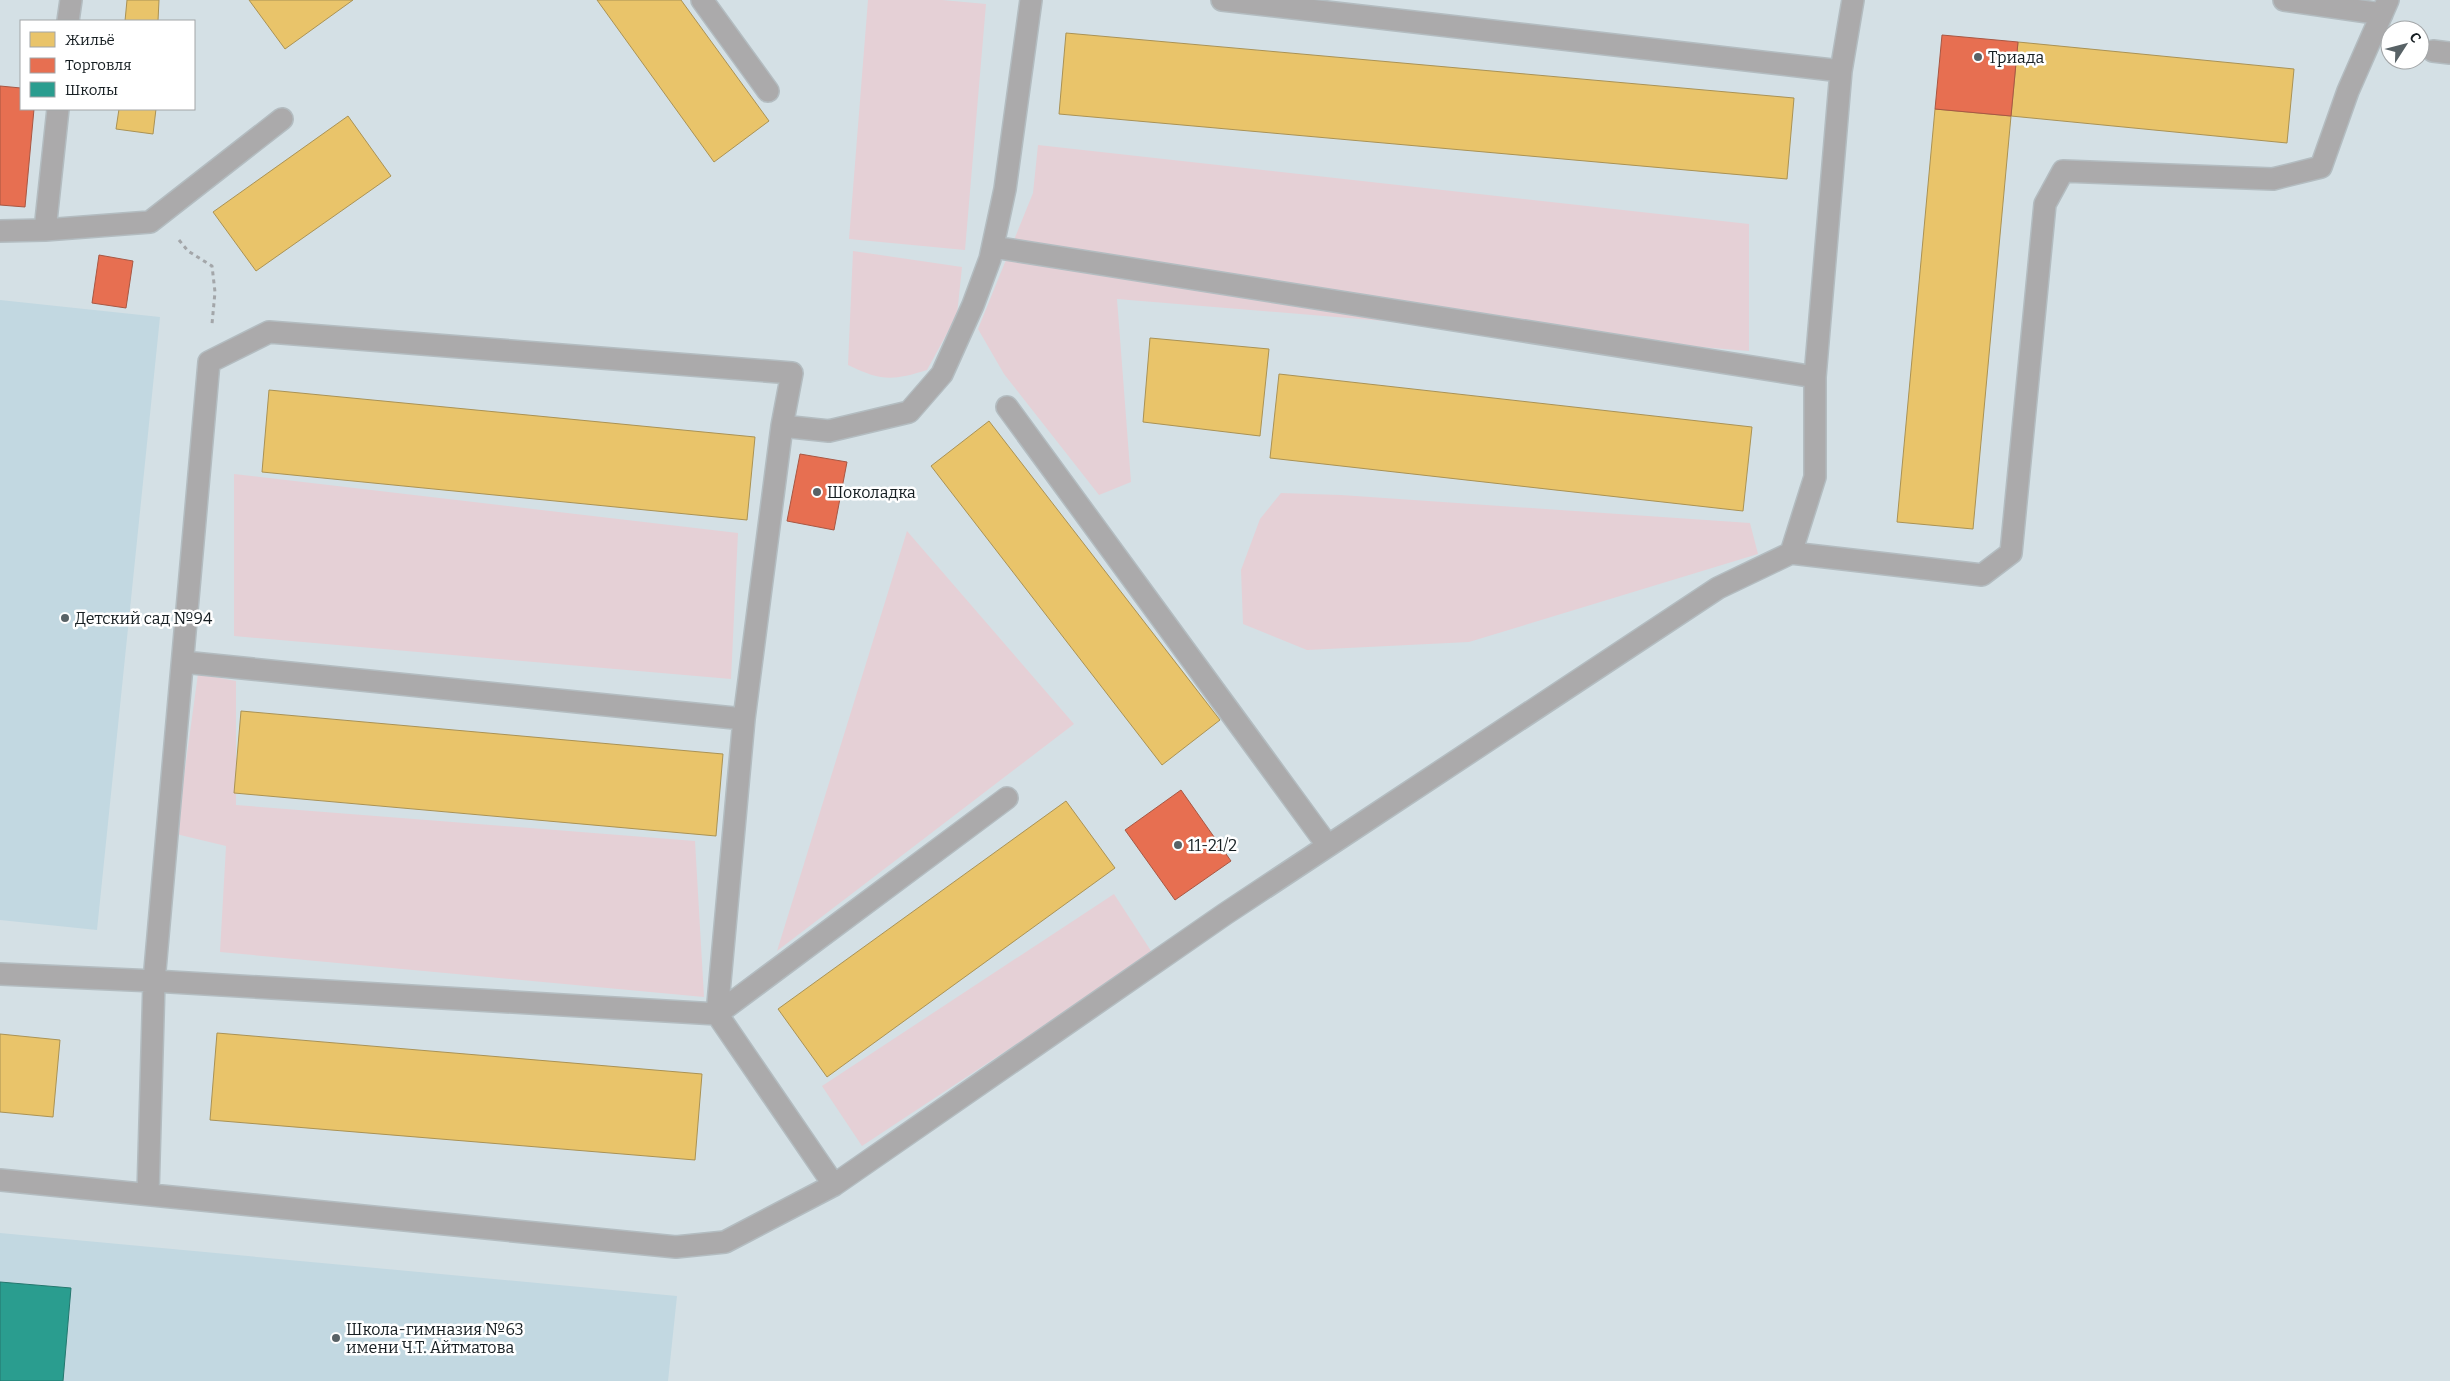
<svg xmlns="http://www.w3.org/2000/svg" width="2450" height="1381" font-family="Bitter,serif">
	<rect width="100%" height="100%" fill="#d4e0e5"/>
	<path fill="#c2d8e1" d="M0,300L160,317L97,930L0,920Z
		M0,1233L677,1296L668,1381H0Z"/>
	<path fill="#e5d0d6" d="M868,0H942L986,4L965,250L849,239Z
		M1038,145L1749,224V351L1117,299L1131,482L1099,495L1004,374L978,329L1033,193Z
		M853,251L962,267L957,315L927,370C892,381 881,381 848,365Z
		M234,474L738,533L731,679L234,636Z
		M1281,493L1341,495L1750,523L1758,554L1469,642L1307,650L1243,624L1241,570L1260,519Z
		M907,531L1074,724L777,951Z
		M198,674L236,681V805L695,841L704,997L220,952L226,846L176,834Z
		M1114,894L1153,954L862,1146L822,1086Z"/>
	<path fill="#e9c46a" stroke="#aa9254" d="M127,0H159L158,21H125Z
		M249,0H353L285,49Z
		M597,0H681L769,121L714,162Z
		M1066,33L1794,98L1787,179L1059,114Z
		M2018,42L2294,69L2287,143L2011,116Z
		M119,109H156L153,134L116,129Z
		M1935,109L2011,116L1973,529L1897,522Z
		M348,116L391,176L256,271L213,212Z
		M1150,338L1269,349L1260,436L1143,422Z
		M1279,374L1752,427L1743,511L1270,458Z
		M269,390L755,437L747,520L262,472Z
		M989,421L1220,720L1162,765L931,466Z
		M241,711L723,754L716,836L234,793Z
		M1066,801L1115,868L827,1077L778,1009Z
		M217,1033L702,1074L695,1160L210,1120Z
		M0,1034L60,1040L53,1117L0,1112Z"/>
	<path fill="#e76f51" stroke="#a85743" d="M1942,35L2018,42L2011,116L1935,109Z
		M0,86L21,88V109H34L25,207L0,205Z
		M99,255L133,261L126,308L92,303Z
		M800,454L847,462L834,530L787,521Z
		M1181,790L1231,861L1175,900L1125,830Z"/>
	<path fill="#2a9d8f" stroke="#24776e" d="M0,1282L71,1288L63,1381H0Z"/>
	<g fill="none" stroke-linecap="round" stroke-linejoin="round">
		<defs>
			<path id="lane" d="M702,0L768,91
				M1222,0L1841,71
				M1853,0L1841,71L1815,377V477L1791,553L1982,575L2011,553L2045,204L2063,171L2273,179L2321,167L2348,91L2388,0
				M2284,0L2382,14
				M68,21L71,0
				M2433,51L2450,53
				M58,109L45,230L150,222L282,119
				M0,231L45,230
				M993,247L1815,377
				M1007,407L1328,846
				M782,426L829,431L909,412L942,374L973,305L990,259L1005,189L1031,0
				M183,662L744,719
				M0,974L154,981L209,362L269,332L792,373L782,426L744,719L717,1014L834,1185L1225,914L1718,588L1791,553
				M0,1180L676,1247L725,1242L834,1185
				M148,1194L154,981L717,1014L1007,798"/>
		</defs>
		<use href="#lane" stroke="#b3bcc0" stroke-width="24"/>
		<path stroke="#a3a6a9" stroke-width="3" stroke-dasharray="4 4" stroke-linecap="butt" d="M179,240L188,251L212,266L215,292L212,324"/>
		<use href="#lane" stroke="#abaaab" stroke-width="21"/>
	</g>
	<g fill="#586266" stroke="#fff" stroke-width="2">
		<circle cx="1978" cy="57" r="5"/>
		<circle cx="817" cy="492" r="5"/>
		<circle cx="65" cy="618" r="5"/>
		<circle cx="1178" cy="845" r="5"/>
		<circle cx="336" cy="1338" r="5"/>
	</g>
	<g text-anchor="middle" stroke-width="5" stroke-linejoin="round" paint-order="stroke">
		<g font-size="16" fill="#161e22" stroke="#fff" text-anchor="start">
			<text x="1988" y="63">Триада</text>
			<text x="827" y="498">Шоколадка</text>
			<text x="75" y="624">Детский сад №94</text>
			<text x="1188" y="851">11-21/2</text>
			<text x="346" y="1335">Школа-гимназия №63<tspan x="346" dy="18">имени Ч.Т. Айтматова</tspan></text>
		</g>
	</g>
	<rect x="20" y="20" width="175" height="90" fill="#ffffff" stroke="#a2a5a7"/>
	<rect x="30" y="32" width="25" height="15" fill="#e9c46a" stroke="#a2a5a7"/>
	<text x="65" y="45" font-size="15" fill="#161e22">Жильё</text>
	<rect x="30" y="58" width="25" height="15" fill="#e76f51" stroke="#a2a5a7"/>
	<text x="65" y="70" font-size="15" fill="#161e22">Торговля</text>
	<rect x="30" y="82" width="25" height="15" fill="#2a9d8f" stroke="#a2a5a7"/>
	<text x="65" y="95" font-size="15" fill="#161e22">Школы</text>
	<g transform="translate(2405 45) rotate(54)"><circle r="24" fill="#ffffff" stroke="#a2a5a7"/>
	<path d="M0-4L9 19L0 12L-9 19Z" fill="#586266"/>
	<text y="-8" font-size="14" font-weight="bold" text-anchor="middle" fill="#161e22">С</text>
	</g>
</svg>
